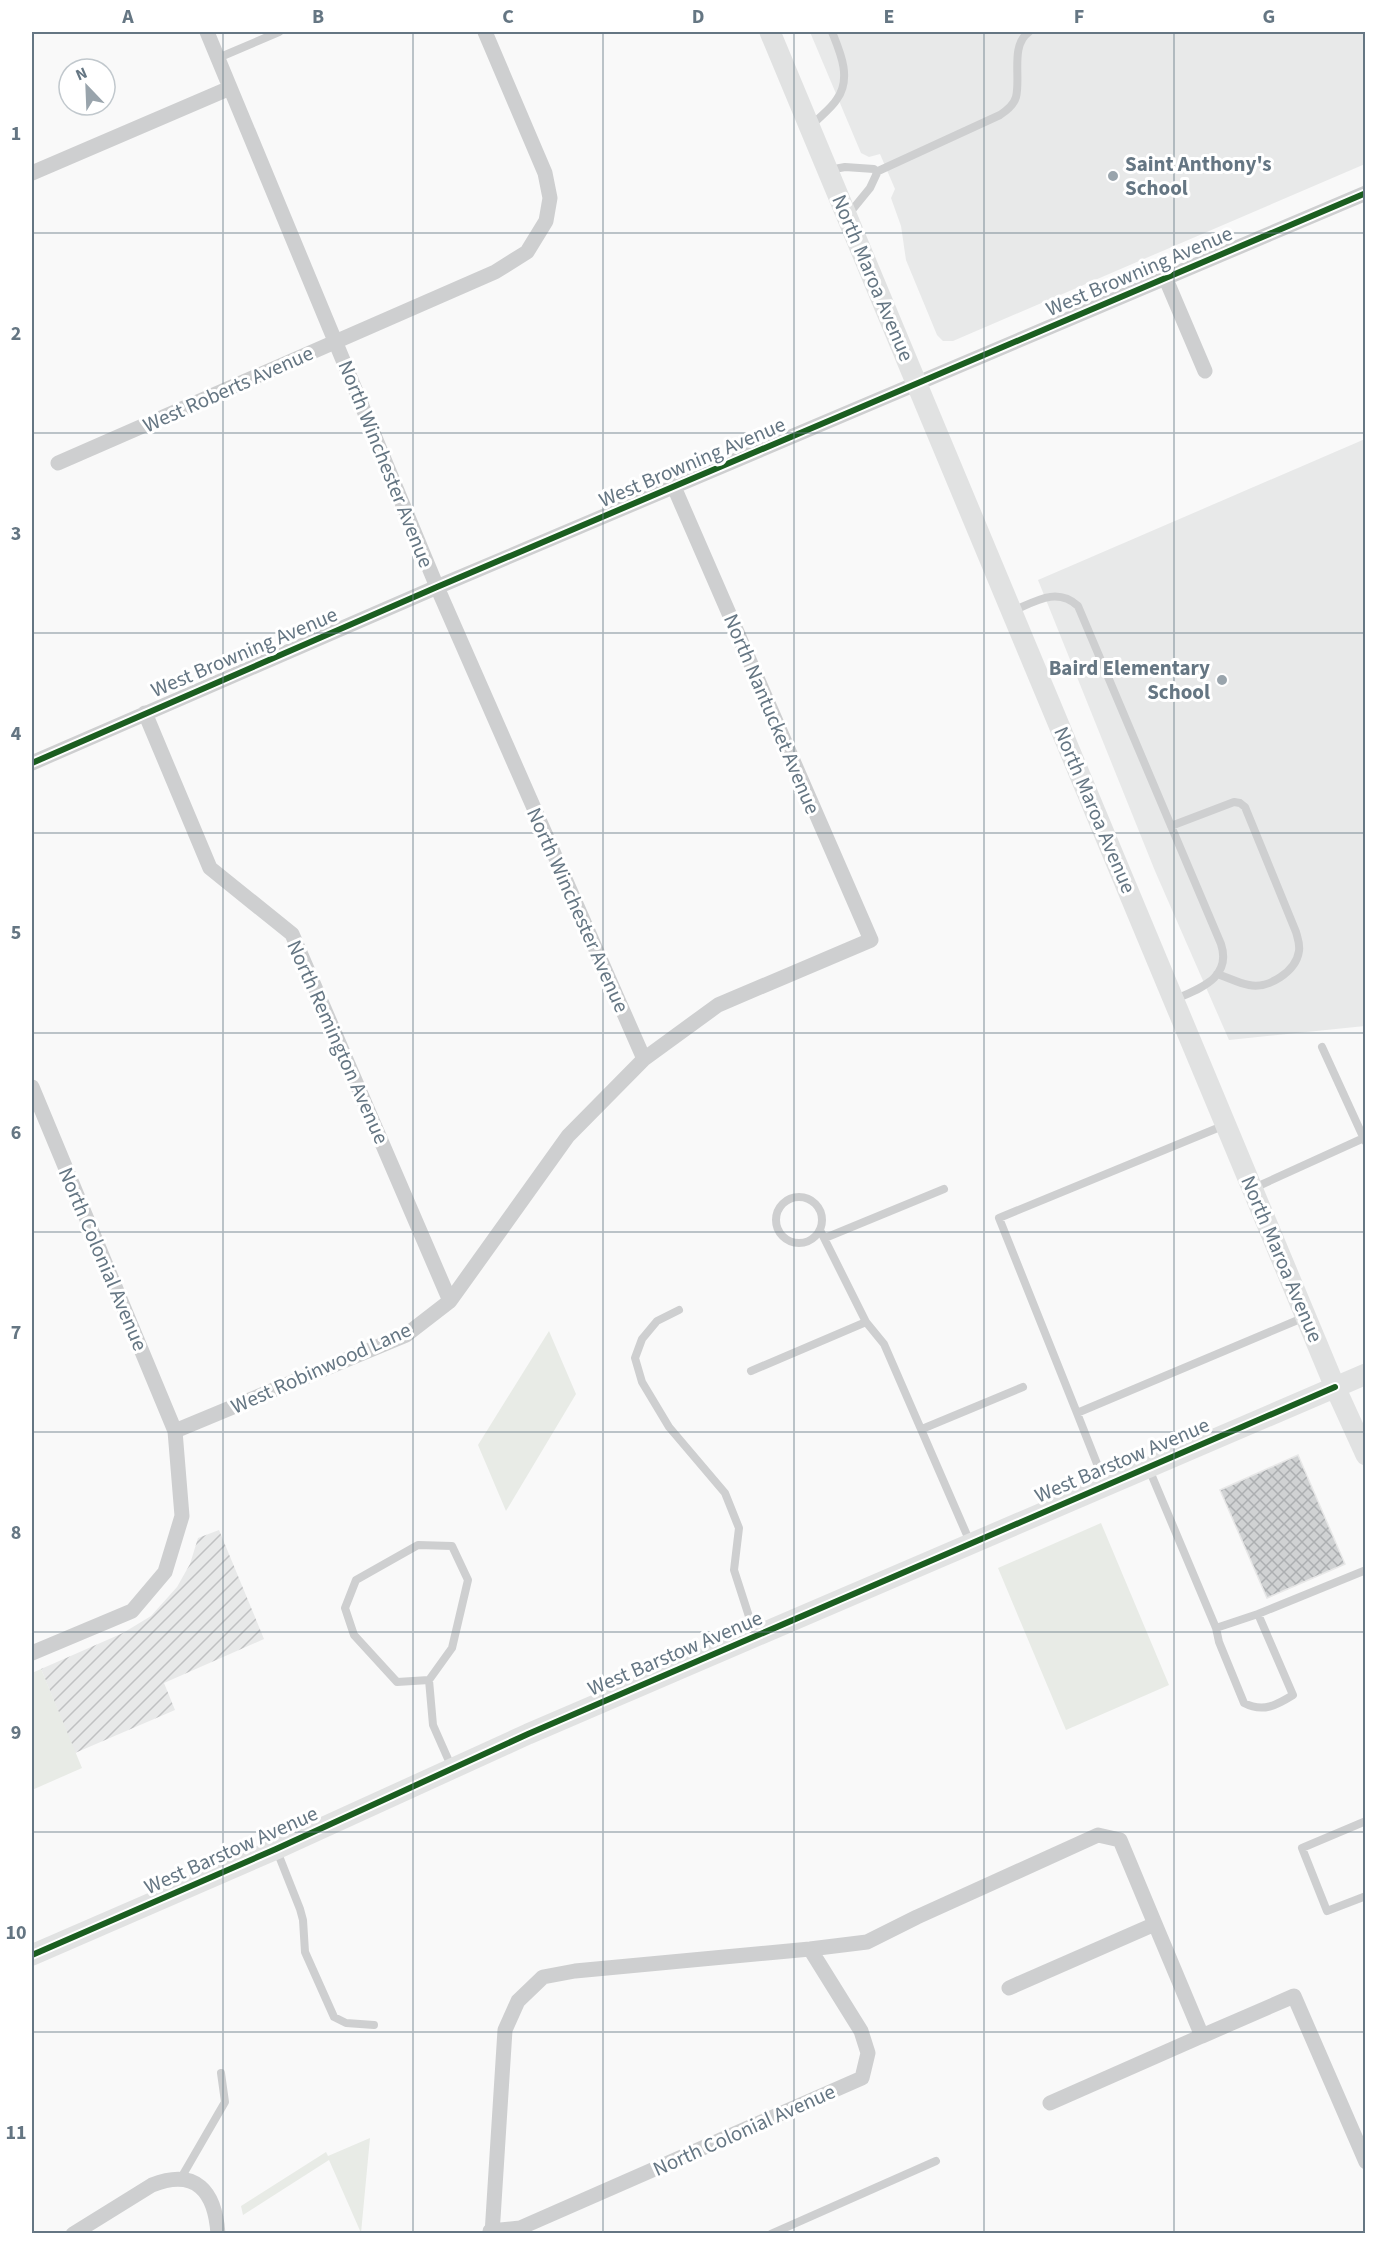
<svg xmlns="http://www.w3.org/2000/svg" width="1397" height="2265" font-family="'Source Sans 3',sans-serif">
	<defs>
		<pattern id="industrial-furrows" width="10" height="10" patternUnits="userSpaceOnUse" patternTransform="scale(1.5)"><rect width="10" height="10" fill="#e8e9e9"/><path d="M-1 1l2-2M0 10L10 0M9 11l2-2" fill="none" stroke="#c0c1c2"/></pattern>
		<pattern id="building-cross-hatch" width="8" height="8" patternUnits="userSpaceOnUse" patternTransform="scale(1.5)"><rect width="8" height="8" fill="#d0d2d3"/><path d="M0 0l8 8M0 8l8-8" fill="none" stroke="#acafb1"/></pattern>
	</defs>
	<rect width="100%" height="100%" fill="#f9f9f9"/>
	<path fill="#e8e9e9" d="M810,32H1364L1365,164L953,341H943L937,335L906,260L901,226L891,198L895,189L880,154L869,157L861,153Z
		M1365,439V1026L1229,1040L1155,871L1038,580Z"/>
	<path fill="url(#industrial-furrows)" d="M219,1530L264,1639L164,1683L175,1710L75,1753L41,1669L123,1633L151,1616L177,1587L190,1564L198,1538Z"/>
	<path fill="#e8ebe6" d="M549,1331L576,1394L506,1511L478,1445Z
		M1101,1523L1169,1685L1066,1730L998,1568Z
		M41,1669L82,1768L32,1790V1673Z
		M370,2138L361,2233L329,2160L243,2215L241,2206L326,2152L328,2156Z"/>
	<path fill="url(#building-cross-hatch)" stroke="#e8e8e8" stroke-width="1.5" d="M1298,1455L1345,1564L1267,1598L1220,1490Z"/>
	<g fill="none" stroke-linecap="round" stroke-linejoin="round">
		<path stroke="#cecfd0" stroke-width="8" d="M218,58L279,32
			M811,126C819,117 831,109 837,99C852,78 840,52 832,32
			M829,170L845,167L874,169L877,173L870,188L848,215
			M876,172L1000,115C1006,111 1014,105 1016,97C1021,78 1010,45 1029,32
			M1013,611C1036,601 1057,587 1078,606L1221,944C1232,978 1200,988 1176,999
			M1171,826L1234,802L1240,803L1245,807L1296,932C1298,939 1300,944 1299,951C1296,972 1268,989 1249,985C1238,983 1227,977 1217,974
			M1322,1047L1365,1141
			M1225,1125L999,1218L1077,1413L1305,1317
			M1254,1188L1366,1137
			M776 1220a23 23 0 1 1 46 0a23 23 0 1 1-46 0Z
			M820,1230L866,1322L884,1344L970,1542
			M825,1238L944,1189
			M679,1310L657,1321L642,1339L635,1358L642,1382L669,1427L725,1493L739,1528L734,1570L755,1635
			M751,1371L866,1322
			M1077,1413L1105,1484
			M922,1429L1023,1387
			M1149,1469L1216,1628L1219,1642L1244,1703C1263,1713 1277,1705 1293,1695L1258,1614L1216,1628
			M418,1545L452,1546L468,1580L452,1648L429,1680L397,1682L354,1635L345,1608L356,1580Z
			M1258,1614L1366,1570
			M429,1680L433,1725L452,1768
			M1366,1821L1302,1848L1327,1911L1366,1896
			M277,1851L300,1909L303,1920L305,1952L334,2017L346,2023L374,2025
			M181,2178L225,2102L221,2073
			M771,2234L936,2161"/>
		<path stroke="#cecfd0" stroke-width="15" d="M207,32L437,587L644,1059
			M32,173L230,88
			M1165,277L1205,371
			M58,463L495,272L527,252L546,221L550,198L545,173L485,32
			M145,713L210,868L292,934L450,1301
			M32,763L437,587L1366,193
			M32,1087L175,1431L182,1516L165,1572L132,1611L32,1653
			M175,1431L406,1335L450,1301L568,1136L644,1059L718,1005L871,940L674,487
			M1009,1988L1155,1924L1202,2036L1294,1996L1366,2162
			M1050,2103L1202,2036
			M490,2231L520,2228L862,2078L868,2053L861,2031L810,1949
			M73,2234L152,2185C196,2168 215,2191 218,2234
			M492,2234L505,2030L518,2001L543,1977L575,1971L810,1949L867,1942L917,1917L1098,1835L1120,1840L1155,1924"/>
		<path stroke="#e1e2e2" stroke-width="21" d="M770,32L1335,1387L1366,1455
			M32,1955L276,1849L528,1734L1366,1374"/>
		<defs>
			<path id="cycleway" d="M32,763L437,587L1366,193
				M32,1955L276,1849L528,1734L1335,1387"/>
		</defs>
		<use href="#cycleway" stroke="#fff" stroke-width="10"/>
		<use href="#cycleway" stroke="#1b5e20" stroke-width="6"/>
	</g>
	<path fill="none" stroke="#657683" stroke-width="1.5" stroke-opacity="0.55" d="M223,32V2234M413,32V2234M603,32V2234M794,32V2234M984,32V2234M1174,32V2234M32,233H1366M32,433H1366M32,633H1366M32,833H1366M32,1033H1366M32,1232H1366M32,1432H1366M32,1632H1366M32,1832H1366M32,2032H1366"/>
	<g fill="#99a4ac" stroke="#fff" stroke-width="2">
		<circle cx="1113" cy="176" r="6"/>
		<circle cx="1222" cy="680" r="6"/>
	</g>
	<g text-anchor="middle" stroke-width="6" stroke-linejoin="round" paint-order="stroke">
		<g font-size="21" font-weight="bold" fill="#657683" stroke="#fff" text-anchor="start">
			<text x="1125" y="171">Saint Anthony's<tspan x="1125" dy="24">School</tspan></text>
			<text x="1210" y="675" text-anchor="end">Baird Elementary<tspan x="1210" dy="24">School</tspan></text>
		</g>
		<g font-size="21" fill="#657683" stroke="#fff">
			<text transform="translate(1139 271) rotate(-23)" y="7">West Browning Avenue</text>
			<text transform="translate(873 278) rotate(67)" y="7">North Maroa Avenue</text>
			<text transform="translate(228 389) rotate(-24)" y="7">West Roberts Avenue</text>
			<text transform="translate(692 462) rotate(-23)" y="7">West Browning Avenue</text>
			<text transform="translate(386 464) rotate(68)" y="7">North Winchester Avenue</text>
			<text transform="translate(244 652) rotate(-23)" y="7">West Browning Avenue</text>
			<text transform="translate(772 714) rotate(67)" y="7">North Nantucket Avenue</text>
			<text transform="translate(1095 810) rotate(67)" y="7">North Maroa Avenue</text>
			<text transform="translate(578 910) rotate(66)" y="7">North Winchester Avenue</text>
			<text transform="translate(338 1042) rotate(66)" y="7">North Remington Avenue</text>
			<text transform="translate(103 1259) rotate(67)" y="7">North Colonial Avenue</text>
			<text transform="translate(1282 1259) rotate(67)" y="7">North Maroa Avenue</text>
			<text transform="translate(321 1368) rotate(-24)" y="7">West Robinwood Lane</text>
			<text transform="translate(1122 1460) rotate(-23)" y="7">West Barstow Avenue</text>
			<text transform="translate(675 1653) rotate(-23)" y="7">West Barstow Avenue</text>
			<text transform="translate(231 1850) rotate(-24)" y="7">West Barstow Avenue</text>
			<text transform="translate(744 2130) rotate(-24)" y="7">North Colonial Avenue</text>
		</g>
	</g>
	<rect width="1397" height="2265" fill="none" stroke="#ffffff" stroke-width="66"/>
	<g transform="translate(87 87) rotate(337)"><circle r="28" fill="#ffffff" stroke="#c1c8cd" stroke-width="1.5"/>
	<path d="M0-4.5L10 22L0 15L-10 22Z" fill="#99a4ac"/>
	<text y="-9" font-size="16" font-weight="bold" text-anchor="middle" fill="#657683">N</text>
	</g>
	<rect x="33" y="33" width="1331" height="2199" fill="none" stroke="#657683" stroke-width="2"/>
	<g font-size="20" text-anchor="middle" font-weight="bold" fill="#657683">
		<text x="128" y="23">A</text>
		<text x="318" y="23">B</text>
		<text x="508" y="23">C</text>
		<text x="698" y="23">D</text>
		<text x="889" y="23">E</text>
		<text x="1079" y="23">F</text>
		<text x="1269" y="23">G</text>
		<text x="16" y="140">1</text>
		<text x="16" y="340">2</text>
		<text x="16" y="540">3</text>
		<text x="16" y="740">4</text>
		<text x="16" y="939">5</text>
		<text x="16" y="1139">6</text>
		<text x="16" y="1339">7</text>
		<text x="16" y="1539">8</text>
		<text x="16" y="1739">9</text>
		<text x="16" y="1939">10</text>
		<text x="16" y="2139">11</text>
	</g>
</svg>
